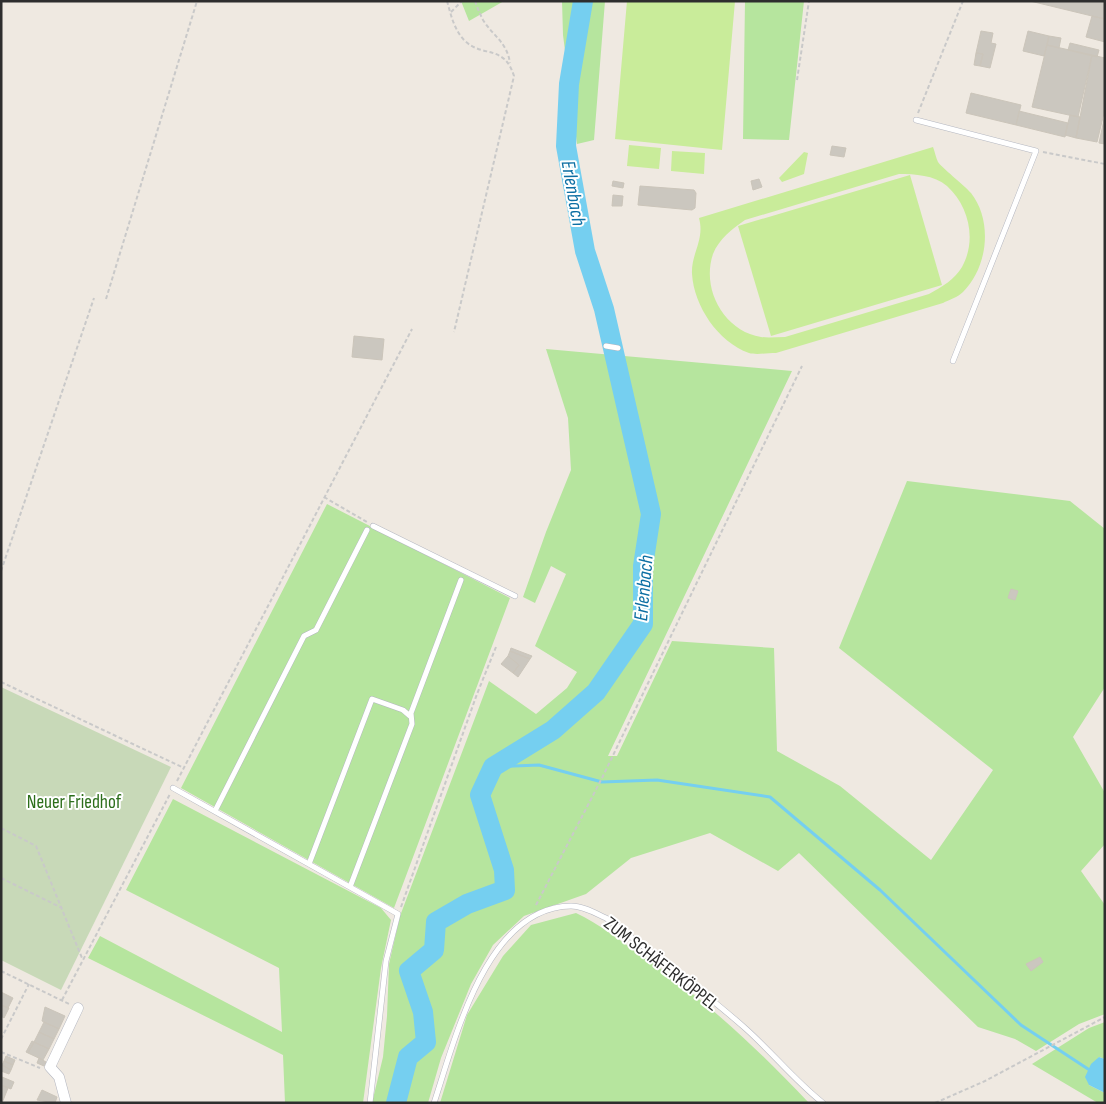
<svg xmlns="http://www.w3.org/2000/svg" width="1106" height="1104" font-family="'Sofia Sans Condensed',sans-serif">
	<rect width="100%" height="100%" fill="#efe9e1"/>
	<path fill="#b6e59e" d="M461,1H504L469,21Z
		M562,1H605L594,140L577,144L563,35Z
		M745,1H804L789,140L743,139Z
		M546,349L792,371L608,756H617L672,641L774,648L777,751L840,786L931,860L993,770L839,648L907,481L1070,501L1105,529V687L1073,737L1105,793V844L1081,871L1105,905V1014L1079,1024L1036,1051L1015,1039L978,1027L799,853L778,871L710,833L631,858L586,894L524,916L493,945L471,984L441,1058L428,1103H372L383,1057L387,1016L389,964L400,916L489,681L536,714L567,688L577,672L535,646L566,574L551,566L535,603L523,597L546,532L571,470L568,418Z
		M327,504L510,598L394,908L181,788Z
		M173,799L381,908L391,920L381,968L363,1103H285L283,1055L88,958L100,936L282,1032L279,968L126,890Z
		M576,913C599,924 619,940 640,954C705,1000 754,1045 809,1103H440L467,1015L503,956L531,925Z
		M1105,1022V1059L1099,1057L1089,1085L1105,1093V1103H1098L1032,1064L1089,1028Z"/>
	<path fill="#c8d9b8" d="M1,687L171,767L61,990L1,960Z"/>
	<path fill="#c9ec9a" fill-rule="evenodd" d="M627,1H735L722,150L615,139Z
		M629,145L661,148L659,169L627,166Z
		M933,147C935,152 936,158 938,162C941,167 964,185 971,193C993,221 988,267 963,292C958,297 949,300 943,303L776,353C767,353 756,355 749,353C718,342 694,306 692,274C691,253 705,240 699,218ZM899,174C915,174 934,175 947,186C969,206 977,240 962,267C955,279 942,287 929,294L785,337C777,337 769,338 761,337C724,331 701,289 713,254C719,239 732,229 745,220Z
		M672,151L705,153L704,174L671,171Z
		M804,152L808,153L804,174L782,182L779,178Z
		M910,175L942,285L771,336L738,226Z"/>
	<path fill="#75cff0" d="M1099,1057L1105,1059V1093L1089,1085L1085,1077L1091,1064Z"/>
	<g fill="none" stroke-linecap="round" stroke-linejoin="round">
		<path stroke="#75cff0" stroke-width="3" d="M493,767L539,765L602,782L657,780L770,797L880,890L1021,1025L1088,1069"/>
		<path stroke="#75cff0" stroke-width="20" d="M396,1103L408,1057L426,1042L423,1012L409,971L434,950L436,922L467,904L505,890L504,870L480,795L493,767L553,730L596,692L643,624V566L651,514L604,309L585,251L566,146L569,84L583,1"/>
	</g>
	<path fill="#cbc7bf" stroke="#cbc5ba" d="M1030,1H1105V19L1092,16Z
		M1092,16L1105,19V42L1086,37Z
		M981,31L993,33L991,43L996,44L990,68L980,66L983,54L976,53Z
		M1028,31L1049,36L1044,56L1023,51Z
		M1049,36L1061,38L1059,48L1047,45Z
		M1070,43L1099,50L1097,57L1068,50Z
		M1047,45L1092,55L1078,117L1032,107Z
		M976,53L983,54L980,66L974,65Z
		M1092,55L1105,58V109L1097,142L1076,138Z
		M971,93L1021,105L1016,125L966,113Z
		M1019,111L1068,123L1065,137L1016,125Z
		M1070,115L1080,117L1076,138L1065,135Z
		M1105,115V144L1099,143Z
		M832,146L846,148L844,157L830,155Z
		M759,179L762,187L753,190L751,181Z
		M613,181L624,183L623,188L612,186Z
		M640,186L694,190L696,193L695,208L692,210L638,205Z
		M613,195L623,196L622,206H612Z
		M354,336L384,339L382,360L352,357Z
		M1011,589L1018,591L1015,600L1008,598Z
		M511,648L532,656L530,659L510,651Z
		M510,651L530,659L518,677L513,673L519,665L508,656Z
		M508,656L519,665L513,673L501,664Z
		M1040,957L1043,962L1031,971L1026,964Z
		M1,992L13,998L8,1008L1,1005Z
		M1,1005L9,1008L4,1018L1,1016Z
		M45,1007L65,1016L59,1029L42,1021Z
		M44,1022L59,1029L54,1039L39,1032Z
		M39,1032L54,1039L49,1049L34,1042Z
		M32,1041L34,1042L28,1053L26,1052Z
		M34,1042L49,1049L43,1060L28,1053Z
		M6,1056L15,1060L13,1065L4,1061Z
		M39,1058L46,1062L44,1066L37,1063Z
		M4,1061L13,1065L11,1070L2,1065Z
		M2,1065L11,1070L9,1074L1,1071Z
		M2,1077L14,1082L11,1089L1,1085Z
		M1,1085L8,1088L2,1103H1Z
		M42,1090L57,1097L55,1103L37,1100Z"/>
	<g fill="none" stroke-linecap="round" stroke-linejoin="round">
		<defs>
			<path id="lane" d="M916,120L1036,151L953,361
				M606,346L618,348
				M373,526L515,596
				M173,788L398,914L386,961L370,1103
				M215,811L304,636L316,630L367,530
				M309,864L372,699L403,710L410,716
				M350,887L412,724L411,713L461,580
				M434,1103C455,1040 486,907 571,906C583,906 595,913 606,918C653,954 701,989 745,1028C772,1052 794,1080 823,1103"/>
			<path id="street" d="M66,1103L59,1077L50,1067L78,1008"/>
		</defs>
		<use href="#lane" stroke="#b4b7c1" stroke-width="6"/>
		<use href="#street" stroke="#b4b7c1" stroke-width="11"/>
		<path stroke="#c9c9c9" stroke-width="2" stroke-dasharray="4 2.5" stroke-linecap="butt" d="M447,1C451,15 454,30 465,41C483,58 504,44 514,76L454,332
			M475,1C477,7 480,14 483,20C493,36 507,42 510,63
			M451,12L462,1
			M797,80L809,1
			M918,113L963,1
			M1043,152L1105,164
			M106,299L197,1
			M324,497L367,522
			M1,571L94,298
			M1,682L184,768
			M177,781L412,329
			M1,828L36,846L82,958
			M1,878L62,908
			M536,905L602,778L802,366
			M401,907L477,694L496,647
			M1,971L69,1004
			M62,1000L170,794
			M1,1039L29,984
			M1,1052L40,1068
			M935,1103L985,1081L1105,1017"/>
		<use href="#lane" stroke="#fff" stroke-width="5"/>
		<use href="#street" stroke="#fff" stroke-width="10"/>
	</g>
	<g text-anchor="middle" stroke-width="4" stroke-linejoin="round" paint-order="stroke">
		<g font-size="19" fill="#2c6e1b" stroke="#fff">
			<text x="74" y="808">Neuer Friedhof</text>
		</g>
		<g font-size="19" fill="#2e2e2e" stroke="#fff">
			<text transform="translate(662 963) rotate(38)" y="7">ZUM SCHÄFERKÖPPEL</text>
		</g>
		<g font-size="20" font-style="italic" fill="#0d6fa3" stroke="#fff">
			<text transform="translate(574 193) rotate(80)" y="7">Erlenbach</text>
			<text transform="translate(643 588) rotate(-85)" y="7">Erlenbach</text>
		</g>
	</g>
	<rect width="1106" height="1104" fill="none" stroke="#2e2e2e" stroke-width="5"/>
</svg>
